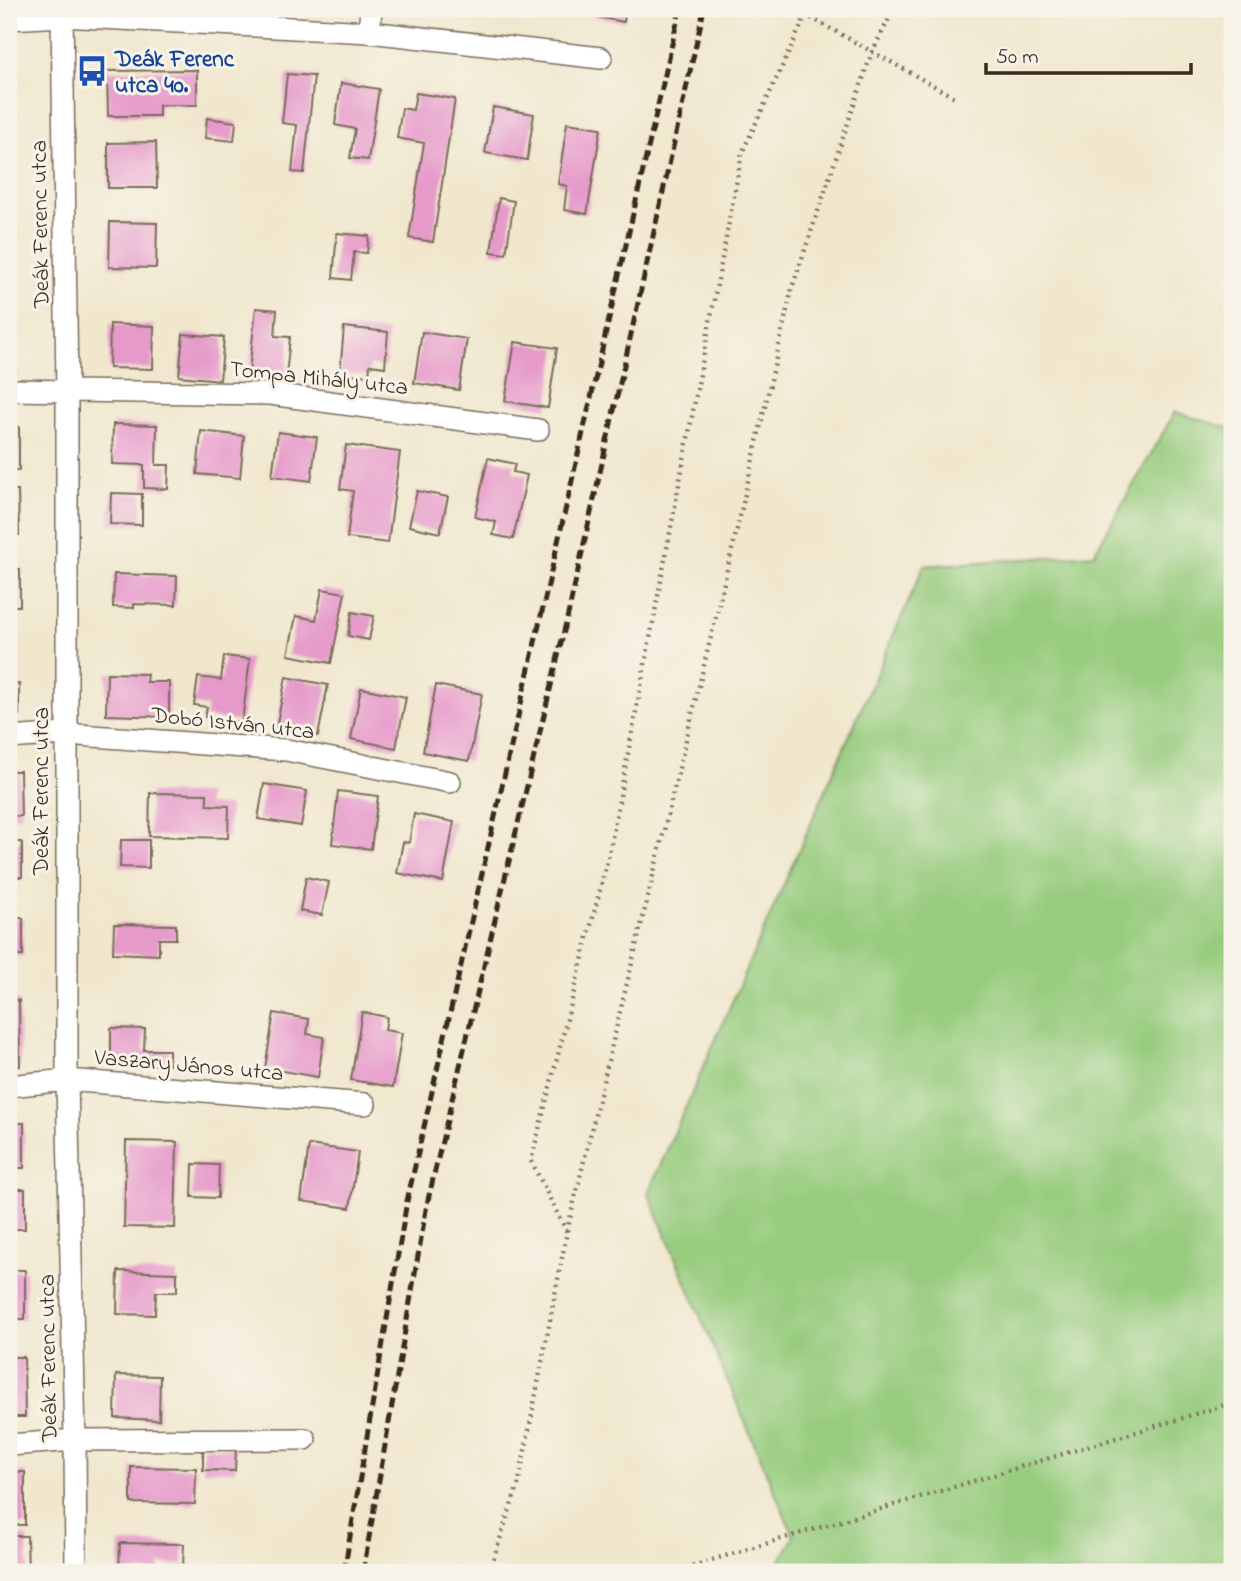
<svg xmlns="http://www.w3.org/2000/svg" width="1241" height="1581" font-family="'Indie Flower',sans-serif">
	<rect width="100%" height="100%" fill="#f7f3e8"/>
	<filter id="ink" filterUnits="userSpaceOnUse"><feTurbulence type="fractalNoise" baseFrequency=".0143" numOctaves="2"/><feDisplacementMap in="SourceGraphic" scale="14" xChannelSelector="R" yChannelSelector="G"/><feConvolveMatrix kernelMatrix="1 2 1 2 8 2 1 2 1" color-interpolation-filters="sRGB"/></filter>
	<filter id="wash" filterUnits="userSpaceOnUse"><feTurbulence type="fractalNoise" baseFrequency=".00686" numOctaves="4" result="noise"/><feDisplacementMap in="SourceGraphic" scale="28" xChannelSelector="R" yChannelSelector="G"/><feGaussianBlur stdDeviation="1.57" result="paint"/><feColorMatrix in="noise" values="0 0 0 0 0 0 0 0 0 0 0 0 0 0 0 0 0 1.4 0 .05"/><feComposite in="paint" operator="in"/></filter>
	<g filter="url(#wash)">
		<rect width="100%" height="100%" fill="#f0e7cd"/>
		<path fill="#97cc7e" stroke="#697b4e" stroke-width="2" d="M1175,412L1232,429V1572H773L794,1537L648,1193L924,566L1094,554Z"/>
		<g id="blocks">
			<path fill="#e69aca" d="M572,9H626L624,22L571,12Z
				M197,70V105H159V116H108L107,71Z
				M9,72H15V116H9Z
				M287,74L314,76L304,173L292,172L297,125L282,123Z
				M341,83L379,89L368,160L350,158L355,129L335,125Z
				M416,93L455,99L433,242L409,238L424,143L397,138L402,108L413,110Z
				M493,107L534,114L527,160L485,153Z
				M207,118L236,122L234,141L205,138Z
				M567,123L601,128L587,214L564,210L567,186L558,184Z
				M156,142L157,188H108V143Z
				M9,143H15V189H9Z
				M499,198L514,201L506,254L491,252Z
				M110,222L157,223L156,268L109,267Z
				M9,226H16L17,272H9Z
				M337,233L369,236L367,253L354,252L351,280L333,278Z
				M256,308L277,310L275,336L290,337L286,376L249,372Z
				M110,324L154,326L153,369L109,368Z
				M344,327L388,332L385,367L370,365L369,376L340,373Z
				M422,332L467,339L459,390L414,383Z
				M183,334L224,337L220,380L179,376Z
				M9,339H16V372H9Z
				M515,342L557,348L548,408L505,401Z
				M113,424L157,425L156,465H169L168,489L144,488V465L112,464Z
				M9,427H19V470H9Z
				M201,431L244,436L240,478L197,474Z
				M278,432L317,437L311,481L272,476Z
				M346,445L400,452L388,543L347,538L353,491L340,489Z
				M488,458L515,464L513,472L527,475L513,539L493,535L496,522L475,517Z
				M9,490H18L19,535H9Z
				M417,491L448,497L440,533L409,526Z
				M111,493L142,494V525L110,524Z
				M9,569H20V606H9Z
				M114,574L177,576L176,605L134,604V608L113,607Z
				M322,589L345,593L331,663L288,655L296,616L316,620Z
				M352,612L374,616L369,640L348,636Z
				M224,656L250,659L242,722L205,717L207,707L194,705L198,677L221,680Z
				M107,673L147,674L146,682H169V717L106,715Z
				M286,677L328,685L318,736L276,728Z
				M9,684H19V715H9Z
				M436,685L482,694L469,761L423,752Z
				M361,688L406,697L396,748L351,739Z
				M9,771H20L21,816H9Z
				M264,784L307,791L301,826L258,819Z
				M338,791L378,796L371,849L332,844Z
				M150,793L207,794V805L229,806L228,838L149,836Z
				M414,814L454,822L443,882L397,873L403,842L409,843Z
				M121,840H149V868L120,867Z
				M9,842H22V877H9Z
				M306,877L329,882L322,915L300,911Z
				M9,918H23V956H9Z
				M114,924L176,925V939H159V955L113,953Z
				M9,1000H19L20,1066L9,1067Z
				M362,1012L387,1017L385,1030L402,1033L393,1087L351,1080Z
				M274,1013L309,1019L307,1034L324,1037L318,1077L265,1068Z
				M111,1028L145,1029L144,1050H169V1065L111,1064Z
				M9,1123H24V1168H9Z
				M126,1141L177,1142L175,1228L124,1227Z
				M309,1145L358,1152L350,1208L301,1201Z
				M193,1164L219,1165L218,1198L192,1197Z
				M9,1189H25V1229H9Z
				M9,1270H25V1319H9Z
				M118,1271L177,1273V1292H156L155,1315L117,1314Z
				M9,1357H24L25,1417H9Z
				M116,1375L160,1376L159,1420L115,1418Z
				M203,1447L236,1448L235,1471L203,1470Z
				M131,1467L196,1468L195,1504L131,1503Z
				M9,1472H25V1525H9Z
				M9,1536H27L28,1572H9Z
				M120,1543L184,1544L183,1565L160,1564V1572H119Z"/>
		</g>
	</g>
	<g filter="url(#ink)">
		<use href="#blocks" fill-opacity="0" stroke="#7a6c5b" stroke-width="2"/>
		<g fill="none" stroke-linecap="round" stroke-linejoin="round">
			<defs>
				<path id="minor" d="M62,9L67,390V1080L75,1440L76,1572
					M9,19L62,16L369,32L601,58
					M369,32L371,9
					M9,390L270,394L538,430
					M9,738L65,734L286,750L450,782
					M9,1086L67,1080L365,1104
					M9,1445L75,1440L305,1439"/>
			</defs>
			<use href="#minor" stroke="#7a6c5b" stroke-width="24"/>
			<path stroke="#7a6c5b" stroke-width="4.5" stroke-dasharray="2 5" stroke-linecap="butt" d="M567,1231L738,525L792,288L872,52L894,9
				M489,1572L519,1482L567,1232L531,1161L609,854L742,153L806,15L954,97
				M672,1572L1232,1403"/>
			<use href="#minor" stroke="#fff" stroke-width="21"/>
			<path stroke="#3b2a1e" stroke-width="5" stroke-dasharray="10 5" stroke-linecap="butt" d="M344,1572L407,1201L680,9
				M363,1572L427,1204L570,606L704,9"/>
		</g>
	</g>
	<defs>
		<symbol id="bus-bare" viewBox="-9 -9 18 18"><path d="M-5-6H5V4H4V6H2V4H-2V6H-4V4H-5ZM-3.5-4V0h7V-4ZM-3.5 1.2v1.5H-2V1.2ZM2 1.2v1.5H3.5V1.2Z" fill="#1a4fb4" stroke="#f7f3e8" stroke-width="2.5" paint-order="stroke"/></symbol>
	</defs>
	<g fill-rule="evenodd">
		<use href="#bus-bare" x="70" y="49" width="44" height="44"/>
	</g>
	<g text-anchor="middle" stroke-width="6" stroke-linejoin="round" paint-order="stroke">
		<g font-size="23" font-weight="bold" fill="#164399" stroke="#f7f3e8" text-anchor="start">
			<text x="115" y="66">Deák Ferenc<tspan x="115" dy="26">utca 40.</tspan></text>
		</g>
		<g font-size="23" fill="#3b2a1e" stroke="#f7f3e8">
			<text transform="translate(39 224) rotate(-91)" y="8">Deák Ferenc utca</text>
			<text transform="translate(319 377) rotate(6)" y="8">Tompa Mihály utca</text>
			<text transform="translate(233 722) rotate(6)" y="8">Dobó István utca</text>
			<text transform="translate(40 791) rotate(-90)" y="8">Deák Ferenc utca</text>
			<text transform="translate(189 1064) rotate(5)" y="8">Vaszary János utca</text>
			<text transform="translate(47 1358) rotate(-91)" y="8">Deák Ferenc utca</text>
		</g>
	</g>
	<rect width="1241" height="1581" fill="none" stroke="#f7f3e8" stroke-width="35"/>
	<path d="M986 63v10h205v-10" fill="none" stroke="#3b2a1e" stroke-width="3.5"/>
	<text x="996" y="63" font-size="21" fill="#3b2a1e" stroke="#f7f3e8" stroke-width="5" paint-order="stroke">50 m</text>
</svg>
